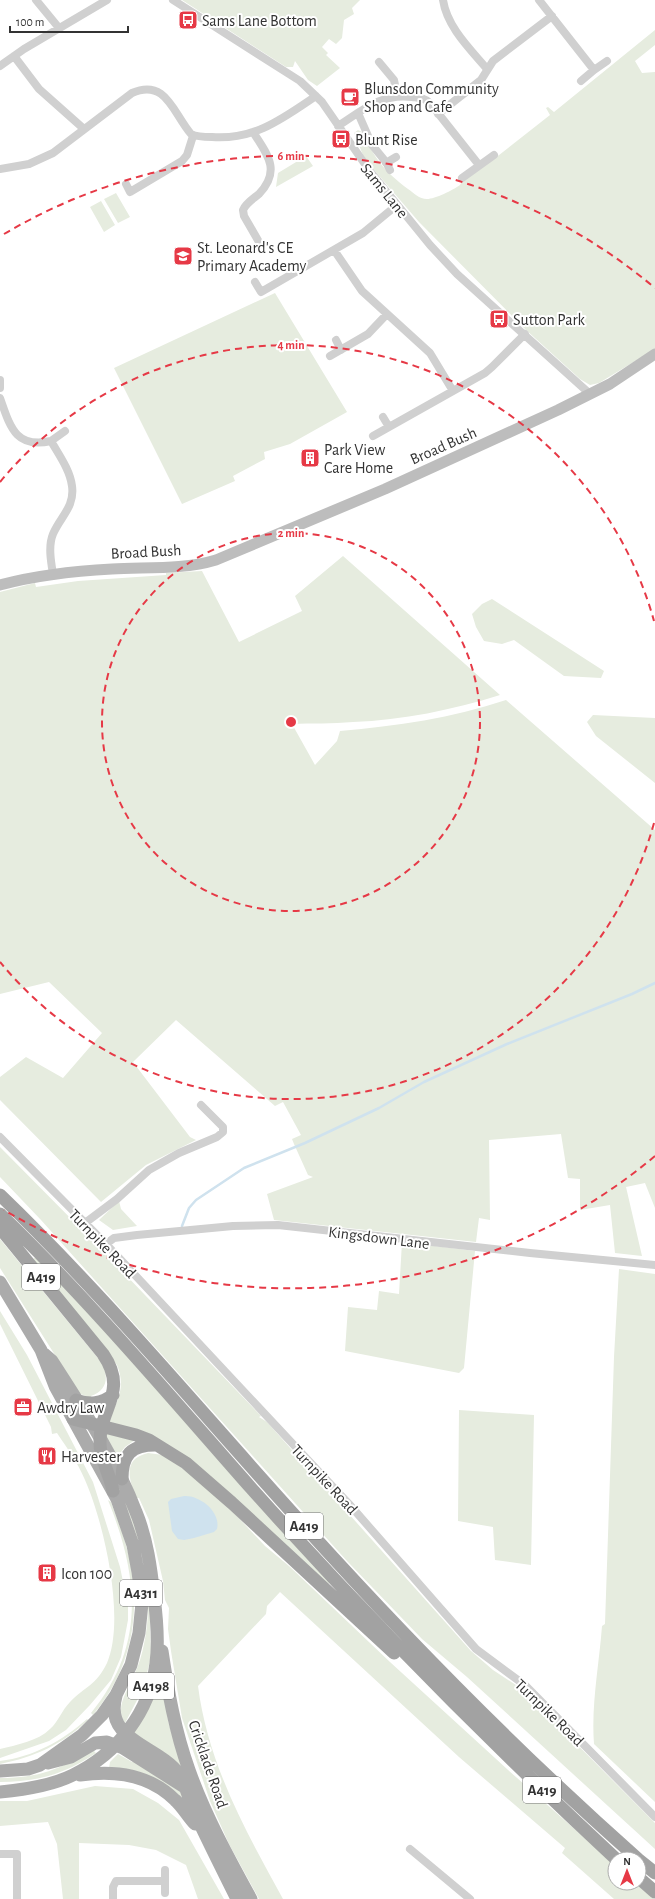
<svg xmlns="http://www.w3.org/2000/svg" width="655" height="1899" font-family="'Alegreya Sans',sans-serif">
	<rect width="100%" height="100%" fill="#fff"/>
	<path fill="#e6ecdf" d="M182,0H360L352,8L354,14L344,20L342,38L336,44L329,39L322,47L328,53L326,55L340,68L317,86L308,80L295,61L293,67H286Z
		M655,30V45L635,61L642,73L655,72V349L599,383L590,385L580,379L525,329L419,222L375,171L363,155L354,133L358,130L362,132C375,159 384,171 408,189C414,193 419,199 427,199C435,199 453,190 460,185L463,180L494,159L550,115L546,108L548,107L554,112Z
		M306,156L313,166L276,187L278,173Z
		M116,193L130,217L118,223L104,199Z
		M101,201L115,225L104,232L90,207Z
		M275,293L347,412L290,444L264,452L265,459L233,476L235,481L182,504L114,368Z
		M343,556L500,695C452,710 403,720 353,722C332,724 312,723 292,724L315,765L337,741L340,731C397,726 452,718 506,700L655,830V1208L645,1183L626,1187L642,1256L615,1253L610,1205L580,1210V1179L568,1178L561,1134L489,1140L490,1220L479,1218L476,1242L274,1220L267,1194L313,1177L308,1175L294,1144L292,1139L301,1135L283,1102L275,1106L176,1020L133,1062L190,1137L196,1140L146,1165L101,1202L0,1100V1077L26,1057L63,1078L102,1033L49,982L0,994V592L35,583L36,587L78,581L166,575V573L202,571L239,642L302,611L295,596Z
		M492,599L604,671L601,678L564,676L514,640L502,644L484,641L476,627L472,614L482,604Z
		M593,715L655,718V783L596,736L587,722Z
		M0,1147L98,1246L261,1416L259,1417L267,1422L471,1651L493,1670L522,1689L655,1823V1849L467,1677L422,1639L347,1561L41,1220L0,1177Z
		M119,1201L121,1209L137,1226L113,1230L99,1220Z
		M0,1239L102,1363C109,1378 107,1390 91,1396V1399L79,1393L0,1268Z
		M402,1242L475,1251L464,1368L459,1373L345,1351L348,1307L377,1310L379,1291L399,1294Z
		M34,1258H36L126,1352L330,1583L328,1584L213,1479L107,1422C118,1402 126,1387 117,1365L33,1260Z
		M619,1269L655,1274V1802L594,1744C591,1705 599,1666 602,1626L605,1624L614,1357Z
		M0,1311L27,1355L93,1482L120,1567L128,1606V1620L121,1657L111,1680L90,1705L66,1730L49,1741L0,1758V1749C16,1745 38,1741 50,1729C58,1722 62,1710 70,1702C85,1686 96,1686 107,1663C126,1619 104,1523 85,1480C78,1463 67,1448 57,1433L52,1434L51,1427L0,1324Z
		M459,1410L534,1415L531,1565L495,1560L493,1527L458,1521Z
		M105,1433L135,1440L125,1447L118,1456L104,1436Z
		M148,1453L163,1455L192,1475L234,1513L265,1546L289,1566L390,1662L507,1769L615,1865V1883H635L654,1899H614L562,1853L565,1848L459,1757L280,1592L267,1606L266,1614L198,1686C208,1764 246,1832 283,1899H259L229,1844L210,1801L182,1718L171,1651L168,1629L169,1608L165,1600L163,1581L149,1520L139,1498H136C129,1479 122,1459 148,1453Z
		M112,1474L133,1515L149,1585L151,1657L143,1689L125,1723C114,1708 128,1690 134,1675C139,1665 142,1654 144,1644C157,1585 136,1526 112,1474Z
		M108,1500L111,1502C116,1516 122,1530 126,1545C143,1605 134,1667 93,1715L91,1713C146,1646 139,1577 108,1500Z
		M161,1679L169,1725L188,1781L132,1735Z
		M87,1719L88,1720C63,1744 35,1757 0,1764V1761C33,1757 62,1741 87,1719Z
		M93,1750L96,1753C66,1774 36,1782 0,1782V1778C40,1778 59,1769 93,1750Z
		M118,1754L132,1762L134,1761L181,1792L186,1805L109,1768L110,1762Z
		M95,1786L133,1789L158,1803L179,1820L224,1899H198L186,1865L156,1850L129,1845L79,1843V1899H63L57,1844L48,1822L0,1826V1801H27Z"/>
	<path fill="#cfe2ee" d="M184,1496C200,1495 221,1512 217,1529L214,1532L194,1538L184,1540L178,1539L172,1531L168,1502L171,1499Z"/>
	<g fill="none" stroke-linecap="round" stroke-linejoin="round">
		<path stroke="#cfe2ee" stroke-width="2.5" d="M182,1226L189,1208L196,1200L244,1168L305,1143L379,1108L424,1082L507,1044L632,994L655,983"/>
		<path stroke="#d0d0d0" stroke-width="8" d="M36,0L59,28
			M173,0L300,81L322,102L369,170L430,245L457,274L590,394
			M443,0C447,27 470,49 487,69
			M539,0L594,70L607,61
			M14,56L39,89L84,129
			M379,62L394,80L397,95
			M0,66L24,49L107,0
			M581,81L594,70
			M358,113L372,145L386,162L390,170
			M438,114L481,80L493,61L552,16
			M338,126C363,110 381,93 412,97C419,98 425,98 430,103L479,165
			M253,132C268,155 281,171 259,194C253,199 246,203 243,210L244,216L259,242
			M386,163L396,157
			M0,169L29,164L53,153L132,93C166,78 173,113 191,134C197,137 205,137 212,137C255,140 282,119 316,96
			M462,178L494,155
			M126,184L130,192L182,161L187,155L193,136
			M334,250L362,291L430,353L453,391
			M255,282L261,292L363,233L397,205
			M336,340L341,350
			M330,356L368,334L387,314
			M0,380V388
			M0,398C10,426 15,449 51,441C59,455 70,470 72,486C75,507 60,517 53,534C48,546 51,562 53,574
			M383,417L389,427
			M373,436L485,373L492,367L525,334
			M51,441L65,431
			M0,1137L106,1244L349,1504L476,1649L526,1686L655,1817
			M85,1223L117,1199L149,1170L179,1153L217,1137L223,1132V1127L201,1105
			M106,1244L114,1238L137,1235L233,1226L278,1225L530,1253L655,1265
			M410,1849L470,1899
			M1,1854H17V1899
			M165,1870V1893
			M113,1899V1887L116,1881H165"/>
		<path stroke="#bdbdbd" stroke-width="11" d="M0,585C37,575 74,571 112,569C146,567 183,570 216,560L385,489L558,410L610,384L655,354"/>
		<path stroke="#ababab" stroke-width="13" d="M0,1282L41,1350L55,1386L117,1499L133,1545L138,1572L142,1603L139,1633L131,1665L116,1695L102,1715L82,1735L40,1765L28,1769L0,1771
			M162,1651C168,1691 175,1731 189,1770C205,1815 228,1857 251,1899
			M116,1696C104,1738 152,1745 174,1768C184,1778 188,1796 193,1809C207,1839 222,1869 237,1899
			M48,1763L71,1757L95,1743L107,1742L123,1748L186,1788
			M80,1775C115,1770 149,1774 175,1800C183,1807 188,1817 195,1824
			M0,1792C22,1790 53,1785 73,1775C117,1754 150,1712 156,1663C159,1641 157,1620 154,1597C151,1568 147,1539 136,1512C116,1459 83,1409 52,1361L44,1354"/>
		<path stroke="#a2a2a2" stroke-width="13" d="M0,1195C106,1297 199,1410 298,1519C405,1638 518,1753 638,1859
			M0,1214C89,1300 169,1395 251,1488C367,1618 489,1741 616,1859
			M0,1228L103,1354C129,1392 99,1408 100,1443C100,1460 110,1474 113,1491
			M76,1400C90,1405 101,1404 113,1395
			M73,1419L136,1435L149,1440L186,1463L232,1503L394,1653
			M122,1479C122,1455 131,1445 155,1445
			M639,1860L655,1873
			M639,1878L655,1892"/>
	</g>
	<g fill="none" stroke="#e63946" stroke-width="2" stroke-dasharray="7 5">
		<circle cx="291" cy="722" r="189"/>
		<path d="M654 823A377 377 0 0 1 0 962M0 482A377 377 0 0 1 654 621"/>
		<path d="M655 1156A566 566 0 0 1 4 1210M4 234A566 566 0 0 1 655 288"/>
	</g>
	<defs>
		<symbol id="bus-square" viewBox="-11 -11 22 22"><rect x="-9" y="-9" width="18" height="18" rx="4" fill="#e63946" stroke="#fff"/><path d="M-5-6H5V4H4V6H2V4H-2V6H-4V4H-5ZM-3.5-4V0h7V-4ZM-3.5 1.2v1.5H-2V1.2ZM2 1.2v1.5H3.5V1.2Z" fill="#fff"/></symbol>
		<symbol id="cafe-square" viewBox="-11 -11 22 22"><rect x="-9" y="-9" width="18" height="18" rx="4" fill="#e63946" stroke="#fff"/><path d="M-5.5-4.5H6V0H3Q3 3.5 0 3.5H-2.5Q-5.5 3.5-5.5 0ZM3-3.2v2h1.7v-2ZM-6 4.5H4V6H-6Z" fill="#fff"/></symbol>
		<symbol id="school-square" viewBox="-11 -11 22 22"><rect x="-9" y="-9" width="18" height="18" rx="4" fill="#e63946" stroke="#fff"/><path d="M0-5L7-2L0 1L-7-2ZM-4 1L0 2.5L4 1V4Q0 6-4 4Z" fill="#fff"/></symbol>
		<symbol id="building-square" viewBox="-11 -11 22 22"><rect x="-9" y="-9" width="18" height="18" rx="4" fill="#e63946" stroke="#fff"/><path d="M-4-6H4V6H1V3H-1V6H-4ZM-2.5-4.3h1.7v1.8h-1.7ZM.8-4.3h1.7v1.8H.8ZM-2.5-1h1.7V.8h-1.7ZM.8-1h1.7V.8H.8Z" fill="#fff"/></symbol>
		<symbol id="office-square" viewBox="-11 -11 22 22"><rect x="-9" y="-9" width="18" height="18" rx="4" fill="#e63946" stroke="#fff"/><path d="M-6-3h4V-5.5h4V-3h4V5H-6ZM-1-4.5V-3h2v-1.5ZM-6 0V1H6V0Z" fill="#fff"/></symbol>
		<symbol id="restaurant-square" viewBox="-11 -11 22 22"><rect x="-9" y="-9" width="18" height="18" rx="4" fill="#e63946" stroke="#fff"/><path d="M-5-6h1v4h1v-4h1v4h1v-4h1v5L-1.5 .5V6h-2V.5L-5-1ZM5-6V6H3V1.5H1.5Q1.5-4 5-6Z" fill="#fff"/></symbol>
	</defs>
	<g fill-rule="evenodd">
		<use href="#bus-square" x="177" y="9" width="22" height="22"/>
		<use href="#cafe-square" x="339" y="86" width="22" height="22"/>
		<use href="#bus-square" x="330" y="128" width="22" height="22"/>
		<use href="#school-square" x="172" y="245" width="22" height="22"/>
		<use href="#bus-square" x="488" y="308" width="22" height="22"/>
		<use href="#building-square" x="299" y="447" width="22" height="22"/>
		<use href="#office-square" x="12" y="1396" width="22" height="22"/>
		<use href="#restaurant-square" x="36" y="1445" width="22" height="22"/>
		<use href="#building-square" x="36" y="1562" width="22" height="22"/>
	</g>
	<g text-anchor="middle" stroke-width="4" stroke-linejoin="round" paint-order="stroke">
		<g fill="#fff" stroke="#707070" stroke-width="1">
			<rect x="22" y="1264" width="38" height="26" rx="3"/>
			<rect x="285" y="1513" width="38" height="26" rx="3"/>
			<rect x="120" y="1580" width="42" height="26" rx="3"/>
			<rect x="128" y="1673" width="46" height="26" rx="3"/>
			<rect x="523" y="1777" width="38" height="26" rx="3"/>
		</g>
		<g font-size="15" font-weight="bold" fill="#333">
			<text x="41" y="1282">A419</text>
			<text x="304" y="1531">A419</text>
			<text x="141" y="1598">A4311</text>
			<text x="151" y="1691">A4198</text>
			<text x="542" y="1795">A419</text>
		</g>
		<g font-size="16" fill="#333" stroke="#fff" text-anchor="start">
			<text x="202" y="26">Sams Lane Bottom</text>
			<text x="364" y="94">Blunsdon Community<tspan x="364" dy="18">Shop and Cafe</tspan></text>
			<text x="355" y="145">Blunt Rise</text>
			<text x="197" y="253">St. Leonard's CE<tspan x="197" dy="18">Primary Academy</tspan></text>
			<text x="513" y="325">Sutton Park</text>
			<text x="324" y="455">Park View<tspan x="324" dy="18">Care Home</tspan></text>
			<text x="37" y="1413">Awdry Law</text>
			<text x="61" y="1462">Harvester</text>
			<text x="61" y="1579">Icon 100</text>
		</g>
		<g font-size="16" fill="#333" stroke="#fff">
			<text transform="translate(385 190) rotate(51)" y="6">Sams Lane</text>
			<text transform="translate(443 445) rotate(-24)" y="6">Broad Bush</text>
			<text transform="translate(146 551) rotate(-3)" y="6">Broad Bush</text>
			<text transform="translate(379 1237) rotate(7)" y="6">Kingsdown Lane</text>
			<text transform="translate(103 1243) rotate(46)" y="6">Turnpike Road</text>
			<text transform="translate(325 1479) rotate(47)" y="6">Turnpike Road</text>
			<text transform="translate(550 1712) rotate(44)" y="6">Turnpike Road</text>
			<text transform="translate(209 1764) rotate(71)" y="6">Cricklade Road</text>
		</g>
	</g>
	<circle cx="291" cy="722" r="6" fill="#e63946" stroke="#fff" stroke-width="2"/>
	<g font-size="12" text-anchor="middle" font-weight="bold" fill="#e63946" stroke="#fff" stroke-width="4" stroke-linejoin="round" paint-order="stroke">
		<text x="291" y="160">6 min</text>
		<text x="291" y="349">4 min</text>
		<text x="291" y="537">2 min</text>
	</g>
	<g transform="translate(627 1871)"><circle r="19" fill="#ffffff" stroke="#adadad"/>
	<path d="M0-3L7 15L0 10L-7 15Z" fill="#e63946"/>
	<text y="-6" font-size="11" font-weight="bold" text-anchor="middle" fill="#333333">N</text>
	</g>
	<path d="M10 26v6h118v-6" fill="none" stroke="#333333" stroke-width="2"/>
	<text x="16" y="26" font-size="12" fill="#333333" stroke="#ffffff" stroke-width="3" paint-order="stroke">100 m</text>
</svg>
